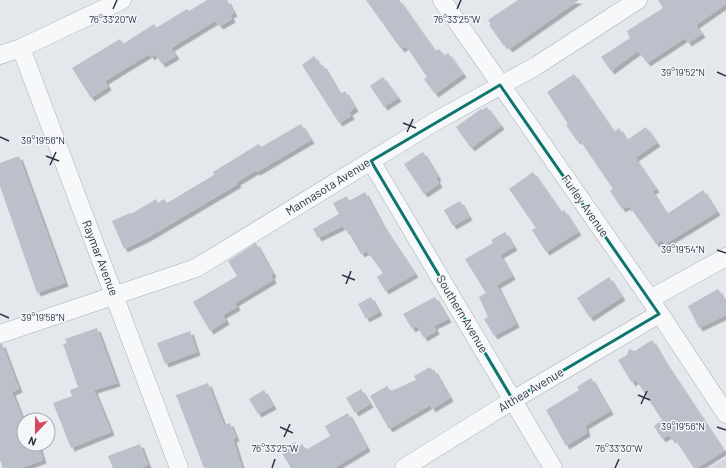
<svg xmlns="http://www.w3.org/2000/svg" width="726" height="468" font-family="Barlow,sans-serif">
	<defs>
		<filter id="shadow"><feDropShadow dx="3.5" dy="3.5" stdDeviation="0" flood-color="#0004"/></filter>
	</defs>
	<rect width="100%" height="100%" fill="#e4e7ec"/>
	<path fill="#d2d6de" d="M726,458V468H709Z"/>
	<path fill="#bbc0ca" filter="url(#shadow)" d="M207,0H227L234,13L230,15L232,19L220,26L215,21L171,48L176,56L162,64L155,54L151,57L149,54L105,81L108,87L91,98L72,68L120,39L123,44L154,24L156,28L187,9L189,11Z
		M366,0H399L435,51L439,49L444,56L448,53L463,74L435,94L424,79L427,77L406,46L401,49Z
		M518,0H579L509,49L505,44L504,46L489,25L491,24L488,20Z
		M658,0H726V4L696,25L702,34L688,43L685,38L647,63L638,51L611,71L601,57L630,38L627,31L663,8Z
		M314,56L321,66L323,65L340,94L345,91L355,108L349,112L351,116L339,123L302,65Z
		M574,74L614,132L619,128L627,140L646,127L657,143L635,158L656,189L652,191L667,214L703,190L717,212L665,244L662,240L656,244L630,207L628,208L627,206L622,209L610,191L613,189L579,139L577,141L566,125L568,124L547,92Z
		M383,77L398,98L384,107L370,86Z
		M487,107L501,126L471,148L456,127L481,109L482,110Z
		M301,124L311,140L257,172L255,171L237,182L238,184L147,238L124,249L112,221L130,213L131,214L156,199L158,203L164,199L167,203L214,175L213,172L259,144L261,147Z
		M423,152L438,177L436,178L439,184L424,194L404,164Z
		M19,156L65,283L37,293L0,186V163Z
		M533,172L561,212L564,210L578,232L546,252L532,230L536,228L509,189Z
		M365,192L383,226L415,274L385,291L377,277L383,273L367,251L361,254L347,230L345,231L343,226L318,238L313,229L339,214L333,203L347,196L349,201Z
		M460,201L469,217L453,226L444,210Z
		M505,232L514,247L500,255L512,276L497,285L516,324L494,336L484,319L488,317L479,297L486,293L465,259L493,243L491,240Z
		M256,243L273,274L271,275L273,280L235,303L237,307L223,315L226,321L210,331L193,302L237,276L228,261Z
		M609,277L622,297L590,318L577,298Z
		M718,289L726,304V315L699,328L688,306Z
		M371,297L379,312L366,319L358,304Z
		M435,297L448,319L434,326L436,331L424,338L417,326L412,329L403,314Z
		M97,328L117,383L94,390L111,432L71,448L53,403L72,396L70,390L78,387L63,344L67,343L65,339Z
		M190,331L197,352L165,364L157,343Z
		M652,340L665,362L724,451L697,468H694L674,438L672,440L669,435L662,439L654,426L662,420L636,380L632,383L618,360L627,355L629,349L635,351Z
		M0,344H2L19,389L12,392L24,423V444H38L43,460L21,468H3L0,460Z
		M430,367L432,370H434L450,398L432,409L430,405L389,429L370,396L387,386L391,391L416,380L414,376Z
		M591,378L610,411L585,426L587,433L566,446L546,410L579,390L577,387Z
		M208,383L224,425L230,423L236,438L233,439L242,468H204L176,395Z
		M361,389L370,404L355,413L346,398Z
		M264,390L273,406L258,414L249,399Z
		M348,413L367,448L334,468H291L280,450L295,442L298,447L302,444L306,450L330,436L325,426Z
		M140,444L148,465L140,468H113L108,456Z"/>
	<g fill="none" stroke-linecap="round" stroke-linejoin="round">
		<defs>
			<path id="minor" d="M442,0L650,299L726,414
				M21,48L179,468
				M0,55L21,48L122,0
				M371,161L553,468
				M650,299L726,257
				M0,334L196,268L436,121L536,66L638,0
				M404,468L513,400L659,314"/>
		</defs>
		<use href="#minor" stroke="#a9aeb7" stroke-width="19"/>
		<use href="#minor" stroke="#f7f8fa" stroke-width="18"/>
	</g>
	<path fill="none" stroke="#0f766e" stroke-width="3" stroke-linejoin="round" d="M500,85L659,314L513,400L371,161Z"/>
	<path fill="none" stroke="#2b3445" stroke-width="1.5" d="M113,9L117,0M457,9L461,0M717,72L726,76M403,123L416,128M407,132L413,119M0,137L9,141M46,156L59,161M50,165L56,152M717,250L726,253M342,275L355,280M346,284L351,271M0,314L9,318M638,395L650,400M641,404L647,391M280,427L293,433M717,427L726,430M284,437L290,424M272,468L275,459M615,468L619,459"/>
	<g text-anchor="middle" stroke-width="3" stroke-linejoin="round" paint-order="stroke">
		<g font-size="12" fill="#2b3445" stroke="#f4f6f9">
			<text transform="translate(328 187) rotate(-32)" y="4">Mannasota Avenue</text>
			<text transform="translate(585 206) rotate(55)" y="4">Furley Avenue</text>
			<text transform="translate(100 258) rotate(69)" y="4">Raymar Avenue</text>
			<text transform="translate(462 314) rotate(59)" y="4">Southern Avenue</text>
			<text transform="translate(531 390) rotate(-31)" y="4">Althea Avenue</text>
		</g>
	</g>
	<g font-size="10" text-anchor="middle" fill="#2b3445" stroke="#f4f6f9" stroke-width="3" stroke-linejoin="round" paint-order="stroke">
		<text x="113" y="23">76°33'20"W</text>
		<text x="457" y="23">76°33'25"W</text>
		<text x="683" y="76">39°19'52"N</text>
		<text x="43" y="144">39°19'56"N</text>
		<text x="683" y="253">39°19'54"N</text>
		<text x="43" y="321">39°19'58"N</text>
		<text x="683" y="430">39°19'56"N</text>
		<text x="275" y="452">76°33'25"W</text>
		<text x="619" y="452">76°33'30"W</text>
	</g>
	<g transform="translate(36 432) rotate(202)"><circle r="19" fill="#f4f6f9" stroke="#a4a8b1"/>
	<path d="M0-3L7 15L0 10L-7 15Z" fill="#d1495b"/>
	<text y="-6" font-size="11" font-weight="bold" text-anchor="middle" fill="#2b3445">N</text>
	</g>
</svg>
